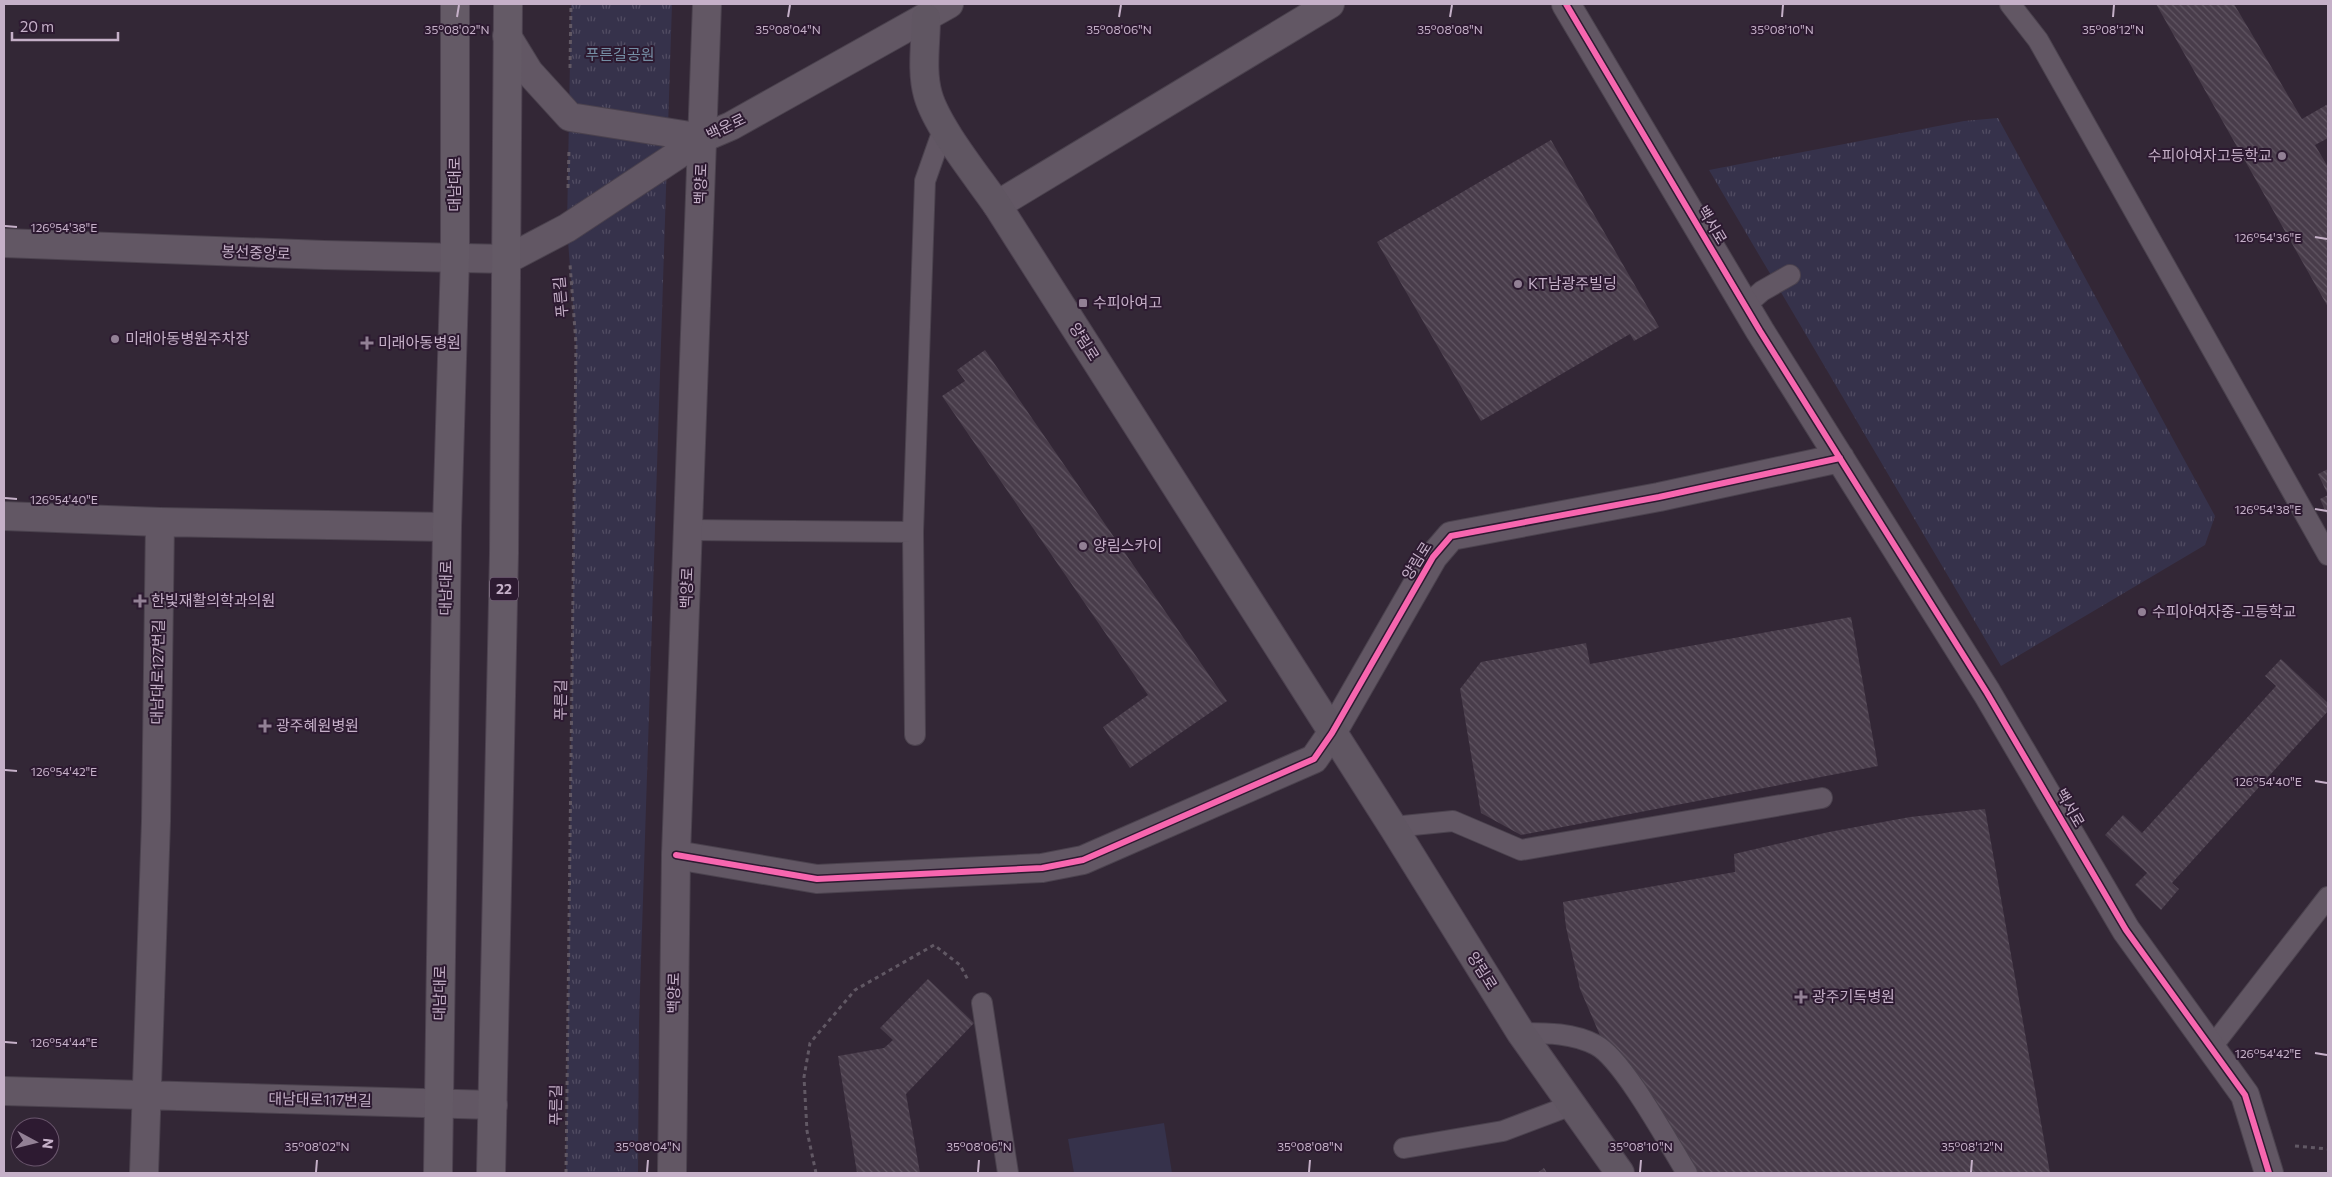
<svg xmlns="http://www.w3.org/2000/svg" width="2332" height="1177" font-family="Commissioner,'Noto Sans KR',sans-serif">
	<defs>
		<pattern id="grass-tufts" width="24" height="20" patternUnits="userSpaceOnUse" patternTransform="scale(1.25)"><rect width="24" height="20" fill="#36324b"/><path d="M3 7l-1-3M5 7V3M7 7l1-3M15 17l-1-3M17 17v-4M19 17l1-3" fill="none" stroke="#524d63"/></pattern>
		<pattern id="building-back-hatch" width="6" height="6" patternUnits="userSpaceOnUse" patternTransform="scale(1.25)"><rect width="6" height="6" fill="#483c4a"/><path d="M-1 5l2 2M0 0l6 6M5-1l2 2" fill="none" stroke="#615663"/></pattern>
	</defs>
	<rect width="100%" height="100%" fill="#332736"/>
	<path fill="url(#grass-tufts)" d="M571,4H672L639,1022L638,1173H566L576,344L567,228Z
		M1998,118L2215,516L2205,545L2001,666L1709,170L1964,121Z"/>
	<path fill="#36324b" d="M1164,1123L1172,1173H1074L1068,1139Z"/>
	<path fill="url(#building-back-hatch)" d="M2156,4H2234L2302,119L2328,104V138L2315,145L2328,167V307Z
		M1551,140L1659,327L1634,341L1630,334L1481,421L1377,242Z
		M985,350L1227,701L1130,768L1103,727L1148,695L942,396L965,381L957,370Z
		M2328,469V517L2320,499L2328,495L2318,474Z
		M1851,617L1878,766L1521,835L1481,813L1460,689L1481,662L1586,643L1590,664Z
		M2281,659L2328,703V711L2172,883L2179,889L2161,910L2135,885L2147,873L2105,835L2123,815L2142,833L2276,686L2265,676Z
		M1985,809L2050,1173H1694L1602,1040L1580,989L1566,927L1563,902L1735,872L1734,854L1829,832L1910,817Z
		M928,979L974,1023L906,1094L920,1173H857L838,1056L884,1048L893,1040L880,1028Z
		M1544,1168L1547,1173H1537Z"/>
	<g fill="none" stroke-linecap="round" stroke-linejoin="round">
		<defs>
			<path id="service" d="M2010,4L2038,40L2328,555
				M1746,305L1762,291L1790,275
				M689,530L913,532
				M915,735L913,532L925,181L944,127
				M1393,827L1453,821L1521,850L1822,798
				M982,1003L1008,1173
				M1521,1033C1548,1033 1573,1033 1596,1045C1623,1059 1669,1144 1687,1173
				M2211,1048L2328,897
				M1404,1148L1503,1131L1572,1105"/>
			<path id="minor" d="M1566,4L1760,331L1987,693L2126,930L2245,1095L2269,1173
				M703,138L731,126L949,4
				M997,205L1330,4
				M4,516L160,522L447,527
				M676,855L817,879L1042,868L1083,860L1314,759L1332,733L1433,557L1451,536L1659,497L1840,458
				M4,1091L493,1105
				M144,1173L156,821L160,522"/>
			<path id="tertiary" d="M507,36L529,72L570,117L703,138
				M4,243L324,255L508,259L567,228L703,138
				M672,1173L676,855L707,4"/>
			<path id="secondary" d="M926,18C926,42 921,71 928,95C937,127 977,176 997,205L1393,827L1521,1033L1620,1173"/>
			<path id="primary" d="M438,1173L447,527L455,258V4
				M491,1173L504,553L508,4"/>
		</defs>
		<use href="#service" stroke="#4b424e" stroke-width="22"/>
		<use href="#minor" stroke="#4b424e" stroke-width="30"/>
		<use href="#tertiary" stroke="#4b424e" stroke-width="30"/>
		<use href="#secondary" stroke="#4d4250" stroke-width="30"/>
		<use href="#primary" stroke="#4d4250" stroke-width="30"/>
		<path stroke="#615864" stroke-width="3" stroke-dasharray="4 4" stroke-linecap="butt" d="M570,68L571,4
			M568,188L569,149
			M2295,1146L2328,1149
			M566,1173L576,344L570,264
			M816,1173L807,1131L804,1077L810,1043L855,990L934,945L960,965L968,980"/>
		<use href="#service" stroke="#625764" stroke-width="20"/>
		<use href="#minor" stroke="#625764" stroke-width="28"/>
		<use href="#tertiary" stroke="#625764" stroke-width="28"/>
		<use href="#secondary" stroke="#605662" stroke-width="28"/>
		<use href="#primary" stroke="#645a66" stroke-width="28"/>
		<defs>
			<path id="cycleway" d="M1566,4L1760,331L1987,693L2126,930L2245,1095L2269,1173
				M676,855L817,879L1042,868L1083,860L1314,759L1332,733L1433,557L1451,536L1659,497L1840,458"/>
		</defs>
		<use href="#cycleway" stroke="#2d1a31" stroke-width="9"/>
		<use href="#cycleway" stroke="#f766af" stroke-width="6"/>
	</g>
	<path fill="none" stroke="#c5b0c8" stroke-width="2" d="M457,17L459,5M788,17L790,5M1119,17L1121,5M1450,17L1452,5M1782,17L1783,5M2113,17L2114,5M5,226L17,227M2315,237L2327,239M5,498L17,499M2315,509L2327,511M5,770L17,771M2315,781L2327,783M5,1042L17,1043M2315,1053L2327,1055M316,1172L317,1160M647,1172L648,1160M978,1172L979,1160M1309,1172L1310,1160M1640,1172L1641,1160M1971,1172L1972,1160"/>
	<g fill="#928095" stroke="#2d1a31" stroke-width="2">
		<circle cx="2282" cy="156" r="5"/>
		<circle cx="1518" cy="284" r="5"/>
		<rect x="1078" y="298" width="10" height="10" rx="2.5"/>
		<circle cx="115" cy="339" r="5"/>
		<path d="M364.5 335.5h5v5h5v5h-5v5h-5v-5h-5v-5h5z"/>
		<circle cx="1083" cy="546" r="5"/>
		<path d="M137.5 593.5h5v5h5v5h-5v5h-5v-5h-5v-5h5z"/>
		<circle cx="2142" cy="612" r="5"/>
		<path d="M262.5 718.5h5v5h5v5h-5v5h-5v-5h-5v-5h5z"/>
		<path d="M1798.5 989.5h5v5h5v5h-5v5h-5v-5h-5v-5h5z"/>
	</g>
	<g text-anchor="middle" stroke-width="4" stroke-linejoin="round" paint-order="stroke">
		<rect fill="#2d1a31" stroke="#97839b" stroke-width="1" x="490" y="577.5" width="28" height="23" rx="4"/>
		<g font-size="14" font-weight="bold" fill="#c5b0c8">
			<text x="504" y="594">22</text>
		</g>
		<g font-size="15" fill="#758ea4" stroke="#2d1a31">
			<text x="620" y="60">푸른길공원</text>
		</g>
		<g font-size="15" fill="#c5b0c8" stroke="#2d1a31">
			<text transform="translate(726 127) rotate(-26)" y="5">백운로</text>
			<text transform="translate(455 184) rotate(-90)" y="5">대남대로</text>
			<text transform="translate(701 184) rotate(-88)" y="5">백양로</text>
			<text transform="translate(1712 225) rotate(59)" y="5">백서로</text>
			<text transform="translate(256 253) rotate(2)" y="5">봉선중앙로</text>
			<text transform="translate(561 297) rotate(-95)" y="5">푸른길</text>
			<text transform="translate(1084 342) rotate(58)" y="5">양림로</text>
			<text transform="translate(1417 561) rotate(-58)" y="5">양림로</text>
			<text transform="translate(446 588) rotate(-89)" y="5">대남대로</text>
			<text transform="translate(687 588) rotate(-88)" y="5">백양로</text>
			<text transform="translate(158 672) rotate(-89)" y="5">대남대로127번길</text>
			<text transform="translate(561 700) rotate(-89)" y="5">푸른길</text>
			<text transform="translate(2070 808) rotate(60)" y="5">백서로</text>
			<text transform="translate(1482 971) rotate(58)" y="5">양림로</text>
			<text transform="translate(440 993) rotate(-89)" y="5">대남대로</text>
			<text transform="translate(674 993) rotate(-89)" y="5">백양로</text>
			<text transform="translate(320 1100) rotate(1)" y="5">대남대로117번길</text>
			<text transform="translate(556 1105) rotate(-89)" y="5">푸른길</text>
		</g>
		<g font-size="15" fill="#c5b0c8" stroke="#2d1a31" text-anchor="start">
			<text x="2272" y="161" text-anchor="end">수피아여자고등학교</text>
			<text x="1528" y="289">KT남광주빌딩</text>
			<text x="1093" y="308">수피아여고</text>
			<text x="125" y="344">미래아동병원주차장</text>
			<text x="378" y="348">미래아동병원</text>
			<text x="1093" y="551">양림스카이</text>
			<text x="151" y="606">한빛재활의학과의원</text>
			<text x="2152" y="617">수피아여자중-고등학교</text>
			<text x="276" y="731">광주혜원병원</text>
			<text x="1812" y="1002">광주기독병원</text>
		</g>
	</g>
	<g font-size="12" text-anchor="middle" fill="#c5b0c8" stroke="#2d1a31" stroke-width="4" stroke-linejoin="round" paint-order="stroke">
		<text x="457" y="34">35°08'02"N</text>
		<text x="788" y="34">35°08'04"N</text>
		<text x="1119" y="34">35°08'06"N</text>
		<text x="1450" y="34">35°08'08"N</text>
		<text x="1782" y="34">35°08'10"N</text>
		<text x="2113" y="34">35°08'12"N</text>
		<text x="64" y="232">126°54'38"E</text>
		<text x="2268" y="242">126°54'36"E</text>
		<text x="64" y="504">126°54'40"E</text>
		<text x="2268" y="514">126°54'38"E</text>
		<text x="64" y="776">126°54'42"E</text>
		<text x="2268" y="786">126°54'40"E</text>
		<text x="64" y="1047">126°54'44"E</text>
		<text x="2268" y="1058">126°54'42"E</text>
		<text x="317" y="1151">35°08'02"N</text>
		<text x="648" y="1151">35°08'04"N</text>
		<text x="979" y="1151">35°08'06"N</text>
		<text x="1310" y="1151">35°08'08"N</text>
		<text x="1641" y="1151">35°08'10"N</text>
		<text x="1972" y="1151">35°08'12"N</text>
	</g>
	<rect width="2332" height="1177" fill="none" stroke="#c5b0c8" stroke-width="10"/>
	<g transform="translate(35 1142) rotate(97)"><circle r="24" fill="#2d1a31" stroke="#6a566d"/>
	<path d="M0-4L9 19L0 12L-9 19Z" fill="#928095"/>
	<text y="-8" font-size="14" font-weight="bold" text-anchor="middle" fill="#c5b0c8">N</text>
	</g>
	<path d="M12 32v8h106v-8" fill="none" stroke="#c5b0c8" stroke-width="2.5"/>
	<text x="20" y="32" font-size="15" fill="#c5b0c8" stroke="#2d1a31" stroke-width="4" paint-order="stroke">20 m</text>
</svg>
